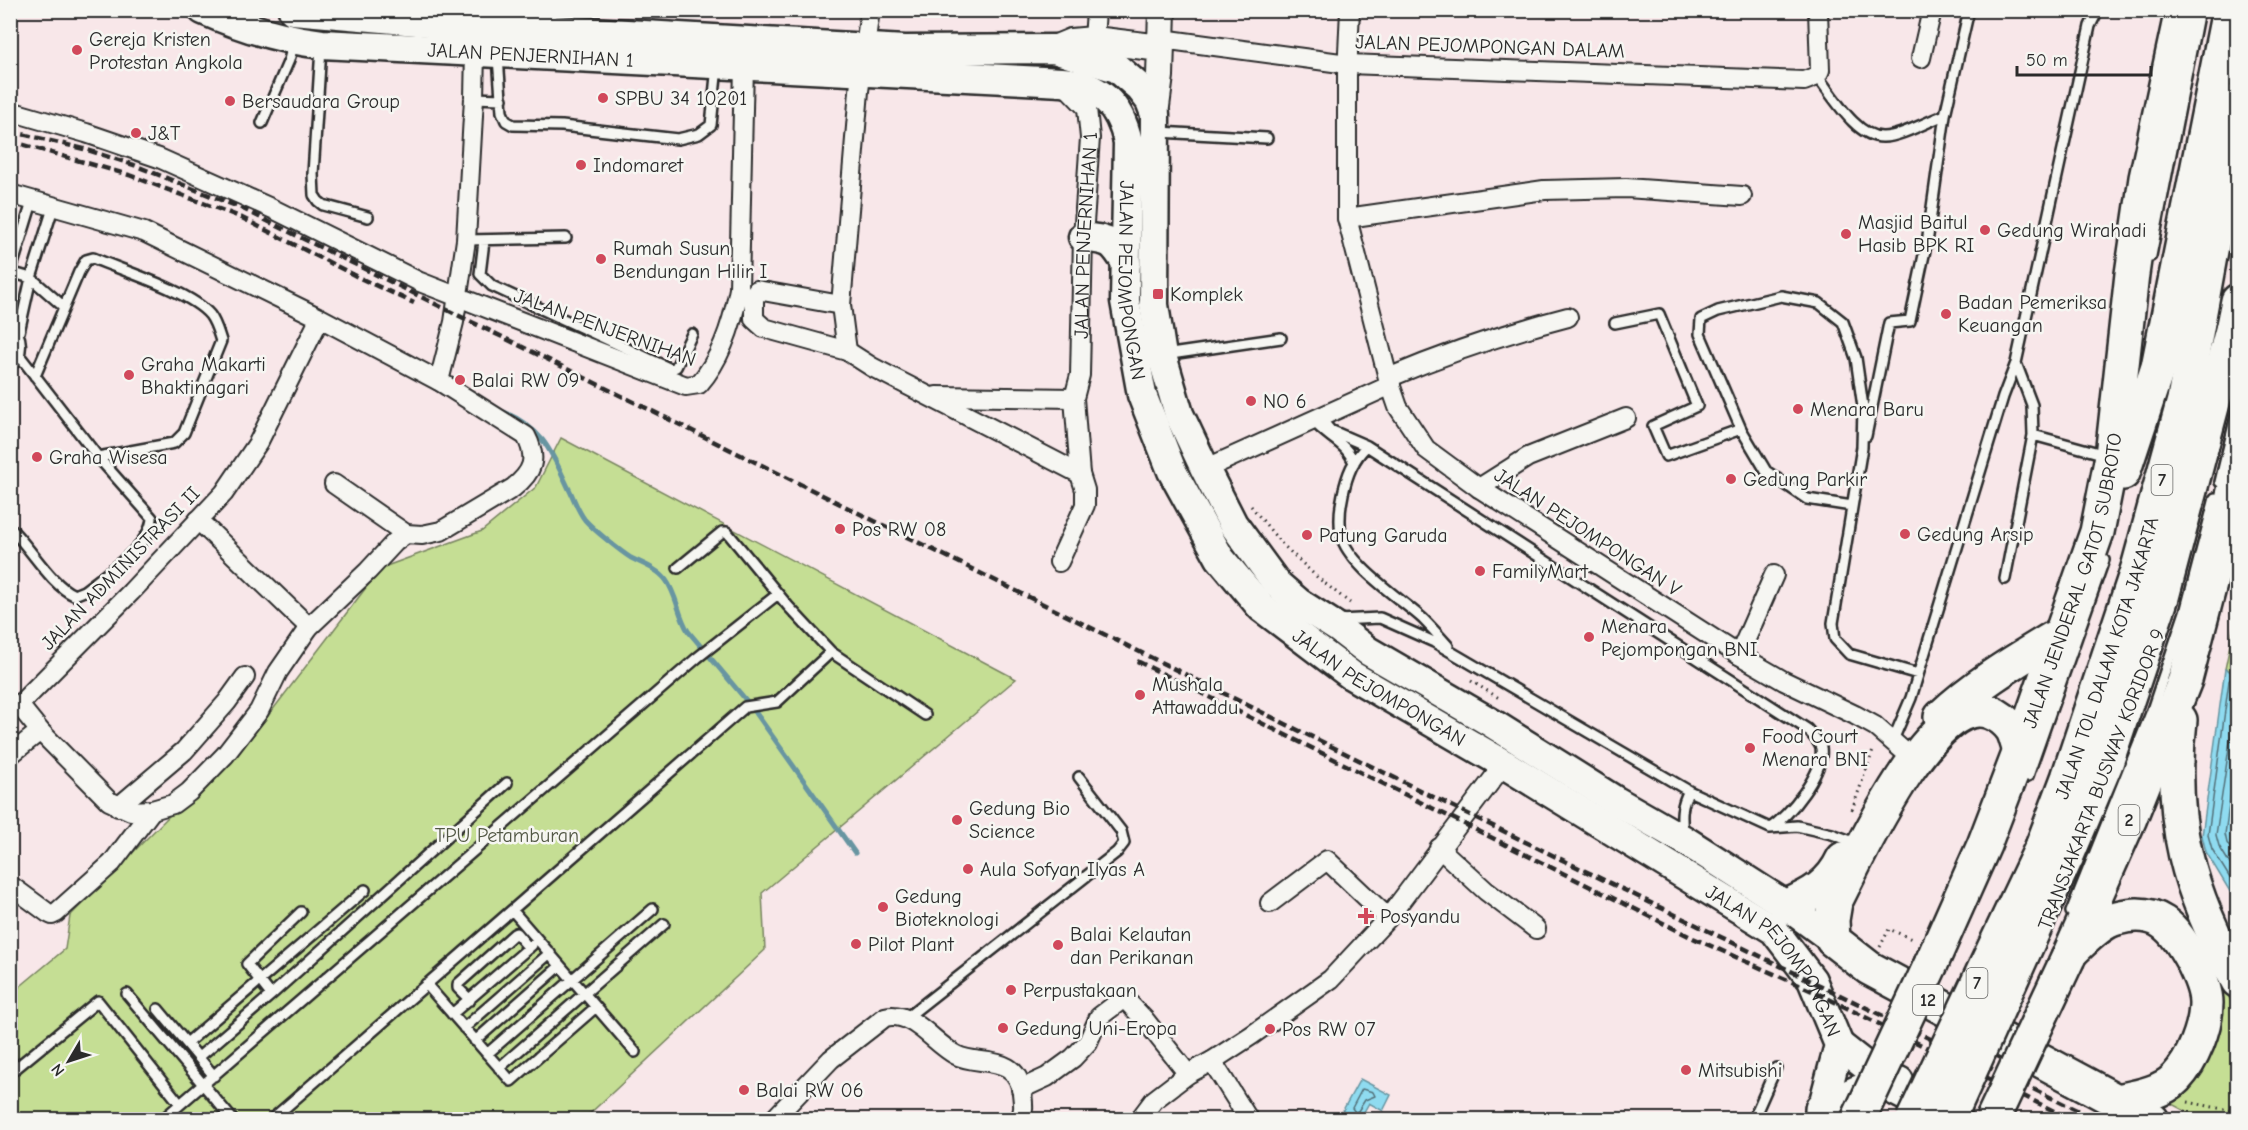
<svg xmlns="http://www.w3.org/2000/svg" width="2248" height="1130" font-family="'Comic Neue',sans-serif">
	<rect width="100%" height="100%" fill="#f8e7e9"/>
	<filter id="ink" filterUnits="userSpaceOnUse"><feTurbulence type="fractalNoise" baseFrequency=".0167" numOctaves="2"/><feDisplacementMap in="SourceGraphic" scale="12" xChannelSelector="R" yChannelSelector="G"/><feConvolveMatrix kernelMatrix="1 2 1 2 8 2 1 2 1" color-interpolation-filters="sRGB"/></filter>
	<g filter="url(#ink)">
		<path fill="#c5de94" stroke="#788460" stroke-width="1.5" d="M561,438L1016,679L762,893L765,950L584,1119L11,1120V994L65,949L70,916L268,716L381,568L482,531L536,487Z
			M2237,611V674L2225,669Z
			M2225,989L2237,1014V1119H2200L2168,1102L2216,993Z"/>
		<path fill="#8fdbf0" stroke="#6795a1" stroke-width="1.5" d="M2225,669L2237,674V903L2206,852L2202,836Z
			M1360,1079L1391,1095L1383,1111L1369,1103L1360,1119H1356L1342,1112Z"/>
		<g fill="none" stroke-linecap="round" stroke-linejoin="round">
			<path stroke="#53717a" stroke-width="1.5" d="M2238,679L2231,678L2229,681L2208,835L2212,849L2238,891
				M2238,687L2216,835L2219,846L2238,877
				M2238,742L2225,834L2227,843L2238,860
				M1362,1089L1373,1092L1375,1096L1365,1100L1358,1111L1355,1112L1352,1108Z"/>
			<path stroke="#6795a1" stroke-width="5" d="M504,412C543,429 551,451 568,487C574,498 577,510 585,520C594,530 620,551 631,558C643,564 658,569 666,580C677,595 678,615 688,631L751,706L855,853"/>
			<defs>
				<path id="lane" d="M321,48L313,174L314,195L318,201L323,205L368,217
					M498,57L502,112L506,121L513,125L562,126L678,139L699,134L711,125L717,66
					M1817,76C1832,94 1856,138 1883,137C1900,137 1928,121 1945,115
					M474,98L502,99
					M262,123L289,60L294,42
					M1159,132L1267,138
					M466,240L566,238
					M484,241L480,274L492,286L671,369L676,367L692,334
					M2151,256L2199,10
					M10,272L31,278L64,307
					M10,274L33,199
					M10,322C23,336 25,354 10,367
					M1615,323L1659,314L1697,406L1653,426L1666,456L1741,429
					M19,332L31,278L54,205
					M1164,355L1281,338
					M2016,363L2032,405L2033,435L2106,455
					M35,376L79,272L86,260L93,258C123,271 190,291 210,315C216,323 218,332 221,341L184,433L174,443L98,457
					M1319,417L1330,430L1367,446L1807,729C1812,735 1819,741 1821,748C1825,772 1789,816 1770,828
					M1313,420C1325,437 1347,442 1354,463
					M1866,436L1889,323L1910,321L1928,236L1945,115L1969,10
					M1367,446C1353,459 1347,475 1343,494C1340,507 1339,521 1341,535C1348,565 1401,599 1423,619C1432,628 1440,637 1448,646
					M2220,482L2238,408
					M1852,506L1807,499L1766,471L1741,429L1700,334L1701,319L1718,311L1781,296L1819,303L1843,322L1856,358L1863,407L1862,447L1833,623L1835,639L1849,654L1918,674
					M10,528C30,547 51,585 74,595L84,591C105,574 151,546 152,518L98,457L19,355
					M678,568L722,532H727L788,606L831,652L925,715
					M2005,579L2033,435
					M1338,620L1380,618L1434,642L1689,791L1770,828L1797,826L1832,834L1859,844
					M1893,740L1911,698L2003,397L2016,363L2090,26L2098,10
					M2028,776L2104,560
					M1683,832C1681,816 1681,805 1689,791
					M512,910L635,1052
					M2071,912L2151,713L2186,609L2215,498
					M426,984L511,1081L596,1007
					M127,994L233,1120
					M271,995L247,964L301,912
					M470,1000L458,988V984L514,934L516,933L529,948
					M158,1009L214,1076
					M452,1014L532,945
					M906,1018L1117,852L1124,843L1121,831L1079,777
					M464,1028L550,953
					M475,1041L560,966
					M187,1043L365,890
					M487,1054L653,909
					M199,1057L271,995L507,783
					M499,1068L664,924
					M10,1073L98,1001L180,1104
					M162,1120L697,658L778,594
					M271,1120L745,707L777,702L831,652
					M1753,1120L1776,1068"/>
				<g id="street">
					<path d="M1350,10L1347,74V218L1388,378L1398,407L1426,449L1479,488L1739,655L1784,681L1855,715L1875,726L1914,760"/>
					<path d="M1162,39L1348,64L1804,81L1817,76L1820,70L1818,10"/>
					<path d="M1094,40L1096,10"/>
					<path d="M1921,58L1932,10"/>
					<path d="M10,111L86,133L159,158L273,209L420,282L686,386L699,384C721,359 733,321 739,289L744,65"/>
					<path d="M10,194L144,232L320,318L439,381L526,436C538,459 533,472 513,488L441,531L422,535L406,534L395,542L368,571L309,627L278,672L259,711L225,755L189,792L173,804L152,810L131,811L109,801L40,731L19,705L131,592L224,493L258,443L320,318"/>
					<path d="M1347,218L1544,190L1626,188L1742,196"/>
					<path d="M841,305L757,290L754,294V319L764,328L847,351L872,367L1080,474"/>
					<path d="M847,351L841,305L859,91L870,10"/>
					<path d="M1388,378C1447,353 1506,333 1568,317"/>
					<path d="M439,381L454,322L466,240L474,98L475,51"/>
					<path d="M936,396L1074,398"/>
					<path d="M1205,469L1391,385"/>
					<path d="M334,484L406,534"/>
					<path d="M1479,488L1528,457L1626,418"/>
					<path d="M198,520L309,627"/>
					<path id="s1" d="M1059,562L1085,505V490L1080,474L1074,398L1080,375L1083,237L1090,138L1087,108L1063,83"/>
					<path d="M1739,655L1774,575"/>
					<path d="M10,755L40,731"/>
					<path d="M118,807L184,751L227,702L245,677"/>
					<path d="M1439,848L1486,891L1536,929"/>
					<path d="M10,885L48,913L52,915L56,913L112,863L152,810"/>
					<path d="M1270,903L1327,860L1388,918"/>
					<path d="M1212,1061L1249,1120"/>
					<path d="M1021,1089L1047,1077L1073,1058L1088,1042L1099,1017L1124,998L1145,1020L1188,1074"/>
					<path d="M773,1120L831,1059L885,1017C913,1010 933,1043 956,1055C978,1067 1017,1052 1022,1093C1023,1103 1025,1111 1019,1120"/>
					<path d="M1139,1120L1154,1100L1188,1074L1212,1061L1252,1035L1331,979L1388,918L1504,764"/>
				</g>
				<path id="secondary" d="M1054,49L1071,42L1094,40L1161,48
					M1155,114L1160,76L1162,10"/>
				<g id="primary">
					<path id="s2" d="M203,10C241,27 281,39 322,44L1062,82C1100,85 1120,105 1128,142L1125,301L1142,395L1172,471L1220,558L1261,607L1351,675L1504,764L1774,930L1812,980L1839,1045L1822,1109L1817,1120"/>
					<path d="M293,10L451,24L905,50L1054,49L1117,68L1140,88L1150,101L1155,114L1154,305L1162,356L1179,414L1205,469L1233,524L1277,584L1299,603L1338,628L1368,651L1490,722L1616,801L1684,840L1787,906L1833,940"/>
					<path d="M1083,237C1110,241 1111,239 1126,263"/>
					<path d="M1839,1045L1867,1067L1899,1081"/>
				</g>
				<g id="highway">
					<path d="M2123,473L2158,367L2229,10"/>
					<path d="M1941,717C1977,683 2019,659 2060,634"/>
					<path d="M2180,720C2168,821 2188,893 2238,981"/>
					<path d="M2020,751C2017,744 2016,735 2012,729C2007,722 1998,715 1990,712C1932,690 1856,862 1835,902L1832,920L1833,940L1869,968L2152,1120"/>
					<path id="s3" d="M2042,847L2068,778L2138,568L2184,400L2238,101"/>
					<path d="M2066,858L2106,763L2162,597L2232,330L2238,301"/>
					<path d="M1787,906C1812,895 1831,885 1843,859"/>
					<path d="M2073,950C2085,939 2100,922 2117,918C2158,907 2174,927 2192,960C2198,972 2206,989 2206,1003C2206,1027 2193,1060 2176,1078C2162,1093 2136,1097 2117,1101"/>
					<path d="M2068,958L2130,818L2185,680L2238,476"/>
					<path id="s4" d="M1931,964L1984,845L2020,751L2097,532L2112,456L2132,274L2146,178L2182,10"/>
					<path d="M1822,1109L1859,1092L1889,1085L1946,1114"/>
				</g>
			</defs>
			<use href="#lane" stroke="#2b2b2b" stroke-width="14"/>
			<use href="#street" stroke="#2b2b2b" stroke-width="22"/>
			<use href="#secondary" stroke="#2b2b2b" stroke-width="30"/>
			<use href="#primary" stroke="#2b2b2b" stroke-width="33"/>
			<use href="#highway" stroke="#2b2b2b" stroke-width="38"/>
			<path stroke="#2b2b2b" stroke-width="3" stroke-dasharray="1.5 4.5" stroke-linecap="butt" d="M1251,506L1280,542L1318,578L1350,603
				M1471,681L1499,698
				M1852,810L1874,748
				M1880,947L1889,929L1914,940
				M2188,1102L2238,1112"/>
			<use href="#lane" stroke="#f6f6f2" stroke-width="9"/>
			<use href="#street" stroke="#f6f6f2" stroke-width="18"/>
			<use href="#secondary" stroke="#f6f6f2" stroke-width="26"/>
			<use href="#primary" stroke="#f6f6f2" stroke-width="28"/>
			<use href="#highway" stroke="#f6f6f2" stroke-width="33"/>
			<path stroke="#2b2b2b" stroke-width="4.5" stroke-dasharray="9 4.5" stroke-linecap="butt" d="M10,131L84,149L134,165L241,208L1466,813L2097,1120
				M10,141L129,175L240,217L362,279L414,303
				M1137,661L1693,938L1817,993L2072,1120"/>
			<defs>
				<path id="highway-bridge" d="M1858,1120L1931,964
					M1913,1120L2042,847
					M1948,1120L2066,858
					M1992,1120L2068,958"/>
			</defs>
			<use href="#highway-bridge" stroke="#2b2b2b" stroke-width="38" stroke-linecap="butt"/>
			<use href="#highway-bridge" stroke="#f6f6f2" stroke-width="33"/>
		</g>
	</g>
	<g fill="#d1495b" stroke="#f6f6f2" stroke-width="2">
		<circle cx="77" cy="50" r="6"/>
		<circle cx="603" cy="98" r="6"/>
		<circle cx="230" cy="101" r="6"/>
		<circle cx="136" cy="133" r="6"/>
		<circle cx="581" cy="165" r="6"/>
		<circle cx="1985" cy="230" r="6"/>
		<circle cx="1846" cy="234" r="6"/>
		<circle cx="601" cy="259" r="6"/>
		<rect x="1152" y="288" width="12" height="12" rx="3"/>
		<circle cx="1946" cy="314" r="6"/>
		<circle cx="129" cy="375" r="6"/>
		<circle cx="460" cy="380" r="6"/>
		<circle cx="1251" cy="401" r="6"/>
		<circle cx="1798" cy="409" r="6"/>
		<circle cx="37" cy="457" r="6"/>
		<circle cx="1731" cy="479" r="6"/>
		<circle cx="840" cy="529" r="6"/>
		<circle cx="1905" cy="534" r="6"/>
		<circle cx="1307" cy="535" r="6"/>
		<circle cx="1480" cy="571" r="6"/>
		<circle cx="1589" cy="637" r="6"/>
		<circle cx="1140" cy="695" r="6"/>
		<circle cx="1750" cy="748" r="6"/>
		<circle cx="957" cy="820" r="6"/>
		<circle cx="968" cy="869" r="6"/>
		<circle cx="883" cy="907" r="6"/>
		<path d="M1363 907h6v6h6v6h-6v6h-6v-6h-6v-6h6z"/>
		<circle cx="856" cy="944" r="6"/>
		<circle cx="1058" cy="945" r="6"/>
		<circle cx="1011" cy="990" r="6"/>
		<circle cx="1003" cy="1028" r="6"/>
		<circle cx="1270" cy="1029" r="6"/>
		<circle cx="1686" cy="1070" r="6"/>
		<circle cx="744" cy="1090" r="6"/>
	</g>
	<g text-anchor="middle" stroke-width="5" stroke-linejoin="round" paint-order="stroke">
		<g fill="#f6f6f2" stroke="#686867" stroke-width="1.5">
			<rect x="2151.5" y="465" width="21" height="30" rx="4.5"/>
			<rect x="2118.5" y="805" width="21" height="30" rx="4.5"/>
			<rect x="1966.5" y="968" width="21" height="30" rx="4.5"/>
			<rect x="1913" y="985" width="30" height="30" rx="4.5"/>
		</g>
		<g font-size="18" font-weight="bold" fill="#2b2b2b">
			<text x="2162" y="486">7</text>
			<text x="2129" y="826">2</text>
			<text x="1977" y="989">7</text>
			<text x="1928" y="1006">12</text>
		</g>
		<g font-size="20" fill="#2b2b2b" stroke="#f6f6f2" text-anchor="start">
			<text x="89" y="46">Gereja Kristen<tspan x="89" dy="23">Protestan Angkola</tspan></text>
			<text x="615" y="105">SPBU 34 10201</text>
			<text x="242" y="108">Bersaudara Group</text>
			<text x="148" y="140">J&amp;T</text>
			<text x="593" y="172">Indomaret</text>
			<text x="1858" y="229">Masjid Baitul<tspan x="1858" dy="23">Hasib BPK RI</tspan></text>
			<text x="1997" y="237">Gedung Wirahadi</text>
			<text x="613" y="255">Rumah Susun<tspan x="613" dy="23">Bendungan Hilir I</tspan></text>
			<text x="1170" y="301">Komplek</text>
			<text x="1958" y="309">Badan Pemeriksa<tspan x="1958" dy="23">Keuangan</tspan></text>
			<text x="141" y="371">Graha Makarti<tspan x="141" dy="23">Bhaktinagari</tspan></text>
			<text x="472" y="387">Balai RW 09</text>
			<text x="1263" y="408">NO 6</text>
			<text x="1810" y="416">Menara Baru</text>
			<text x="49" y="464">Graha Wisesa</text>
			<text x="1743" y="486">Gedung Parkir</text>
			<text x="852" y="536">Pos RW 08</text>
			<text x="1917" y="541">Gedung Arsip</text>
			<text x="1319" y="542">Patung Garuda</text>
			<text x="1492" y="578">FamilyMart</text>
			<text x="1601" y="633">Menara<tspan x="1601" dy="23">Pejompongan BNI</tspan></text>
			<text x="1152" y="691">Mushala<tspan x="1152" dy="23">Attawaddu</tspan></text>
			<text x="1762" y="743">Food Court<tspan x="1762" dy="23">Menara BNI</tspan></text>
			<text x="969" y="815">Gedung Bio<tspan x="969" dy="23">Science</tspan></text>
			<text x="980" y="876">Aula Sofyan Ilyas A</text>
			<text x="895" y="903">Gedung<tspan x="895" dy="23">Bioteknologi</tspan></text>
			<text x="1380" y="923">Posyandu</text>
			<text x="1070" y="941">Balai Kelautan<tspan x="1070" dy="23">dan Perikanan</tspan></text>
			<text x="868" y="951">Pilot Plant</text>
			<text x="1023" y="997">Perpustakaan</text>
			<text x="1015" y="1035">Gedung Uni-Eropa</text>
			<text x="1282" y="1036">Pos RW 07</text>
			<text x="1698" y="1077">Mitsubishi</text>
			<text x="756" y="1097">Balai RW 06</text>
		</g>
		<g font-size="20" fill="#2b2b2b" stroke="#f6f6f2">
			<text transform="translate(1490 46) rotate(2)" y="7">JALAN PEJOMPONGAN DALAM</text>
			<text dy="7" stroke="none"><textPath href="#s2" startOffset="333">JALAN PENJERNIHAN 1</textPath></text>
			<text dy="7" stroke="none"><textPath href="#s1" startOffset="334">JALAN PENJERNIHAN 1</textPath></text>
			<text dy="7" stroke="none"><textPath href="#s2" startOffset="1101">JALAN PEJOMPONGAN</textPath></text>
			<text transform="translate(605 327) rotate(20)" y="7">JALAN PENJERNIHAN</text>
			<text transform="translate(1588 532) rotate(33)" y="7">JALAN PEJOMPONGAN V</text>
			<text transform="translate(120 568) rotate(-46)" y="7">JALAN ADMINISTRASI II</text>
			<text dy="7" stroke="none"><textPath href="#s4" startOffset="410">JALAN JENDERAL GATOT SUBROTO</textPath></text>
			<text dy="7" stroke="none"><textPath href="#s3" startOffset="200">JALAN TOL DALAM KOTA JAKARTA</textPath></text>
			<text dy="7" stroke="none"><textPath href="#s2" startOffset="1605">JALAN PEJOMPONGAN</textPath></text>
			<text transform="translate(2101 779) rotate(-69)" y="7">TRANSJAKARTA BUSWAY KORIDOR 9</text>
			<text dy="7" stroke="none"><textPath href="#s2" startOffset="2091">JALAN PEJOMPONGAN</textPath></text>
		</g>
		<g font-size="20" fill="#525845" stroke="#f6f6f2">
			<text x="507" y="842">TPU Petamburan</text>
		</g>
	</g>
	<rect width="2248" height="1130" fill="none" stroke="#f6f6f2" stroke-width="36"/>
	<rect x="18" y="18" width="2212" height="1094" fill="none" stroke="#2b2b2b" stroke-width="2" filter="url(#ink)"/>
	<g transform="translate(69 1061) rotate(231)" stroke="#f6f6f2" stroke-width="4.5" paint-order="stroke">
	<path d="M0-4.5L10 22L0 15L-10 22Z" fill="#2b2b2b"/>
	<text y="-9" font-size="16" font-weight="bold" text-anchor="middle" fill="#2b2b2b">N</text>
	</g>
	<path d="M2017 66v9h134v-9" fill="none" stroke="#2b2b2b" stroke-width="3"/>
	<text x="2026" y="66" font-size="18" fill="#2b2b2b" stroke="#f6f6f2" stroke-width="4.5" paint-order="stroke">50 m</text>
</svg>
